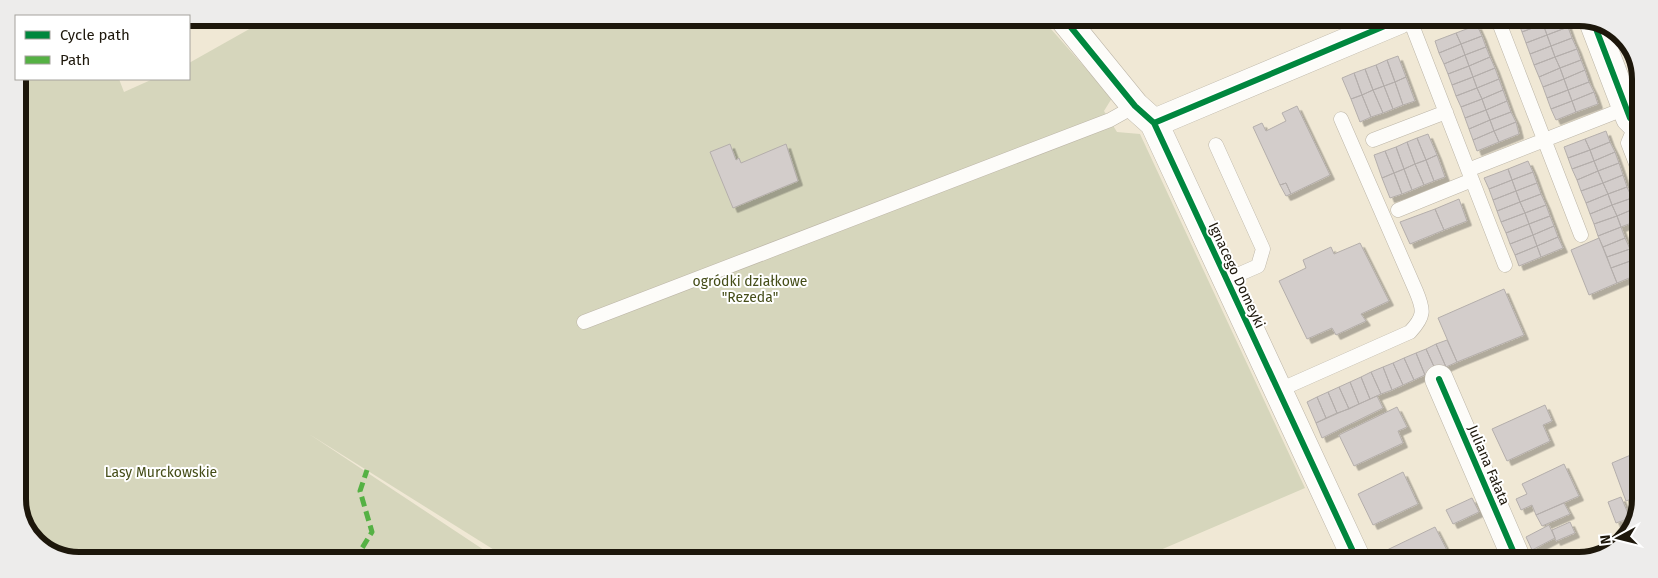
<svg xmlns="http://www.w3.org/2000/svg" width="1658" height="578" font-family="'Fira Sans',sans-serif">
	<defs>
		<filter id="shadow"><feDropShadow dx="4.5" dy="4.5" stdDeviation="0" flood-color="#0004"/></filter>
	</defs>
	<rect width="100%" height="100%" fill="#f0e8d5"/>
	<path fill="#d6d6bc" d="M269,18L1043,20L1112,98L1104,111L1117,132L1140,134L1305,488L1137,560L507,558L309,434L496,558L59,557L30,537L18,503V79H119L124,92L153,79H189V63Z"/>
	<path fill="#d3cdcb" stroke="#b4aeab" filter="url(#shadow)" d="M1521,21H1542L1543,24L1522,32L1518,22Z
		M1552,21H1566L1568,27L1547,35L1543,24Z
		M1543,24L1547,35L1526,43L1522,32Z
		M1477,25L1482,36L1461,44L1456,33Z
		M1568,27L1572,38L1551,46L1547,35Z
		M1456,33L1461,44L1439,53L1435,41Z
		M1547,35L1551,46L1530,54L1526,43Z
		M1482,36L1486,47L1465,55L1461,44Z
		M1572,38L1577,49L1555,57L1551,46Z
		M1461,44L1465,55L1444,64L1439,53Z
		M1551,46L1555,57L1534,65L1530,54Z
		M1486,47L1490,57L1469,66L1465,55Z
		M1577,49L1581,60L1560,68L1555,57Z
		M1465,55L1469,66L1448,74L1444,64Z
		M1398,56L1406,77L1395,82L1387,60Z
		M1490,57L1495,68L1473,77L1469,66Z
		M1555,57L1560,68L1539,77L1534,65Z
		M1387,60L1395,82L1384,86L1376,65Z
		M1581,60L1585,70L1564,79L1560,68Z
		M1376,65L1384,86L1373,90L1365,69Z
		M1469,66L1473,77L1452,85L1448,74Z
		M1495,68L1499,79L1477,88L1473,77Z
		M1560,68L1564,79L1543,87L1539,77Z
		M1365,69L1373,90L1362,95L1354,73Z
		M1585,70L1589,82L1568,90L1564,79Z
		M1354,73L1362,95L1351,99L1342,78Z
		M1406,77L1415,101L1403,105L1395,82Z
		M1473,77L1477,88L1456,96L1452,85Z
		M1499,79L1503,90L1482,99L1477,88Z
		M1564,79L1568,90L1547,98L1543,87Z
		M1395,82L1403,105L1393,109L1384,86Z
		M1589,82L1594,92L1572,101L1568,90Z
		M1384,86L1393,109L1383,113L1373,90Z
		M1477,88L1482,99L1461,107L1456,96Z
		M1373,90L1383,113L1371,117L1362,95Z
		M1503,90L1507,101L1486,110L1482,99Z
		M1568,90L1572,101L1551,109L1547,98Z
		M1594,92L1598,104L1576,112L1572,101Z
		M1362,95L1371,117L1360,122L1351,99Z
		M1482,99L1486,110L1465,118L1461,107Z
		M1507,101L1511,112L1490,120L1486,110Z
		M1572,101L1576,112L1556,120L1551,109Z
		M1297,106L1330,175L1291,194L1286,183L1280,185L1253,127L1262,123L1266,131L1286,121L1282,113Z
		M1486,110L1490,120L1469,129L1465,118Z
		M1511,112L1516,122L1494,131L1490,120Z
		M1490,120L1494,131L1473,140L1469,129Z
		M1516,122L1519,134L1499,142L1494,131Z
		M1494,131L1499,142L1477,151L1473,140Z
		M1606,131L1610,142L1590,150L1585,139Z
		M1428,134L1437,155L1426,160L1417,138Z
		M1417,138L1426,160L1415,164L1407,142Z
		M1585,139L1590,150L1568,158L1564,147Z
		M1407,142L1415,164L1404,169L1396,147Z
		M1610,142L1615,152L1594,161L1590,150Z
		M730,144L736,160L739,158L741,163L786,144L798,181L733,208L710,152Z
		M1396,147L1404,169L1394,173L1385,151Z
		M1590,150L1594,161L1572,169L1568,158Z
		M1385,151L1394,173L1382,178L1374,155Z
		M1615,152L1619,163L1598,171L1594,161Z
		M1437,155L1445,177L1434,181L1426,160Z
		M1426,160L1434,181L1424,185L1415,164Z
		M1528,161L1533,172L1512,180L1508,169Z
		M1594,161L1598,171L1577,180L1572,169Z
		M1619,163L1623,175L1603,183L1598,171Z
		M1415,164L1424,185L1412,190L1404,169Z
		M1404,169L1412,190L1402,194L1394,173Z
		M1508,169L1512,180L1489,189L1484,178Z
		M1598,171L1603,183L1581,191L1577,180Z
		M1533,172L1537,183L1516,191L1512,180Z
		M1394,173L1402,194L1390,198L1382,178Z
		M1623,175L1627,187L1608,194L1603,183Z
		M1512,180L1516,191L1493,200L1489,189Z
		M1286,183L1291,194L1286,196L1280,185Z
		M1537,183L1541,194L1520,202L1516,191Z
		M1603,183L1608,194L1586,203L1581,191Z
		M1627,187L1632,198L1612,205L1608,194Z
		M1516,191L1520,202L1497,211L1493,200Z
		M1541,194L1546,205L1525,213L1520,202Z
		M1608,194L1612,205L1590,214L1586,203Z
		M1632,198L1636,208L1617,216L1612,205Z
		M1459,199L1467,221L1444,230L1435,209Z
		M1520,202L1525,213L1501,222L1497,211Z
		M1546,205L1550,216L1529,224L1525,213Z
		M1612,205L1617,216L1594,224L1590,214Z
		M1636,208L1639,220L1621,227L1617,216Z
		M1435,209L1444,230L1410,244L1400,222Z
		M1525,213L1529,224L1506,233L1501,222Z
		M1550,216L1554,226L1533,235L1529,224Z
		M1617,216L1621,227L1598,236L1594,224Z
		M1529,224L1533,235L1510,244L1506,233Z
		M1554,226L1558,237L1537,246L1533,235Z
		M1621,227L1625,238L1603,247L1598,236Z
		M1533,235L1537,246L1515,255L1510,244Z
		M1558,237L1563,248L1541,257L1537,246Z
		M1599,238L1617,283L1589,295L1571,250Z
		M1625,238L1630,249L1607,257L1603,247Z
		M1360,243L1389,301L1361,314L1366,321L1336,335L1332,328L1307,339L1279,281L1306,268L1303,260L1331,247L1334,254Z
		M1537,246L1541,257L1519,266L1515,255Z
		M1630,249L1633,260L1611,268L1607,257Z
		M1633,260L1639,274L1617,283L1611,268Z
		M1504,289L1524,335L1457,362L1438,318Z
		M1447,340L1457,362L1446,367L1436,344Z
		M1436,344L1446,367L1436,371L1426,349Z
		M1426,349L1436,371L1425,375L1416,353Z
		M1416,353L1425,375L1414,380L1404,358Z
		M1404,358L1414,380L1403,385L1393,363Z
		M1393,363L1403,385L1392,390L1383,367Z
		M1383,367L1392,390L1381,394L1371,372Z
		M1371,372L1381,394L1370,399L1361,377Z
		M1361,377L1370,399L1359,404L1350,382Z
		M1350,382L1359,404L1349,409L1339,387Z
		M1339,387L1349,409L1337,413L1328,392Z
		M1328,392L1337,413L1326,418L1317,397Z
		M1377,396L1383,408L1322,438L1316,423Z
		M1317,397L1326,418L1316,423L1307,402Z
		M1545,405L1552,421L1543,425L1550,441L1507,461L1492,429Z
		M1397,407L1407,427L1398,431L1403,443L1354,466L1339,435Z
		M1633,454L1638,465L1637,497L1626,501L1612,463Z
		M1564,464L1579,496L1536,515L1532,505L1521,510L1516,499L1527,494L1522,484Z
		M1403,472L1418,504L1373,525L1358,494Z
		M1621,497L1630,518L1616,523L1608,502Z
		M1472,498L1479,512L1453,524L1446,510Z
		M1564,503L1570,514L1542,526L1536,515Z
		M1570,522L1575,533L1556,541L1552,530Z
		M1549,525L1555,538L1532,550L1526,537Z
		M1435,527L1452,560H1392L1387,550Z"/>
	<g fill="none" stroke-linecap="round" stroke-linejoin="round">
		<defs>
			<path id="lane" d="M1410,20L1505,265
				M1498,20L1581,235
				M1636,124L1628,143L1640,174
				M1373,140L1446,112
				M1216,145L1263,249L1258,266L1226,280
				M1468,170L1626,108
				M1398,210L1472,180
				M584,322L1110,120L1135,106
				M1277,391L1410,332C1425,316 1424,310 1416,291L1341,119"/>
			<path id="street" d="M1065,20L1135,106L1154,123L1357,560
				M1593,21L1630,118L1636,124H1640
				M1154,123L1399,20
				M1439,379L1517,560"/>
		</defs>
		<use href="#lane" stroke="#bcb5a7" stroke-width="15"/>
		<use href="#street" stroke="#bcb5a7" stroke-width="29"/>
		<use href="#lane" stroke="#fdfcf9" stroke-width="14"/>
		<use href="#street" stroke="#fdfcf9" stroke-width="28"/>
		<path stroke="#55b144" stroke-width="5" stroke-dasharray="10 5" stroke-linecap="butt" d="M359,553L368,558
			M352,558L359,553L372,532L360,491L367,470"/>
		<defs>
			<path id="cycleway" d="M1065,20L1135,106L1154,123L1357,560
				M1593,21L1630,118L1636,124H1640
				M1154,123L1399,20
				M1439,379L1517,560"/>
		</defs>
		<use href="#cycleway" stroke="#fff" stroke-width="9"/>
		<use href="#cycleway" stroke="#00873e" stroke-width="6"/>
	</g>
	<g text-anchor="middle" stroke-width="4" stroke-linejoin="round" paint-order="stroke">
		<g font-size="14" fill="#1d170b" stroke="#fff">
			<text transform="translate(1237 275) rotate(65)" y="5">Ignacego Domeyki</text>
			<text transform="translate(1489 465) rotate(67)" y="5">Juliana Fałata</text>
		</g>
		<g font-size="14" fill="#454d18" stroke="#fff">
			<text x="750" y="286">ogródki działkowe<tspan x="750" dy="16">"Rezeda"</tspan></text>
			<text x="161" y="477">Lasy Murckowskie</text>
		</g>
	</g>
	<path d="M0 0H1658V578H0ZM79 26H1579A53 53 0 0 1 1632 79V499A53 53 0 0 1 1579 552H79A53 53 0 0 1 26 499V79A53 53 0 0 1 79 26Z" fill="#edeceb" fill-rule="evenodd"/>
	<path fill="none" stroke="#1d170b" stroke-width="6" d="M79 26H1579A53 53 0 0 1 1632 79V499A53 53 0 0 1 1579 552H79A53 53 0 0 1 26 499V79A53 53 0 0 1 79 26Z"/>
	<rect x="15" y="15" width="175" height="65" fill="#ffffff" stroke="#a5a29d"/>
	<rect x="25" y="31" width="25" height="8" fill="#00873e" stroke="#a5a29d"/>
	<text x="60" y="40" font-size="15" fill="#1d170b">Cycle path</text>
	<rect x="25" y="56" width="25" height="8" fill="#55b144" stroke="#a5a29d"/>
	<text x="60" y="65" font-size="15" fill="#1d170b">Path</text>
	<g transform="translate(1618 538) rotate(263)" stroke="#ffffff" stroke-width="4" paint-order="stroke">
	<path d="M0-4L9 19L0 12L-9 19Z" fill="#1d170b"/>
	<text y="-8" font-size="14" font-weight="bold" text-anchor="middle" fill="#1d170b">N</text>
	</g>
</svg>
